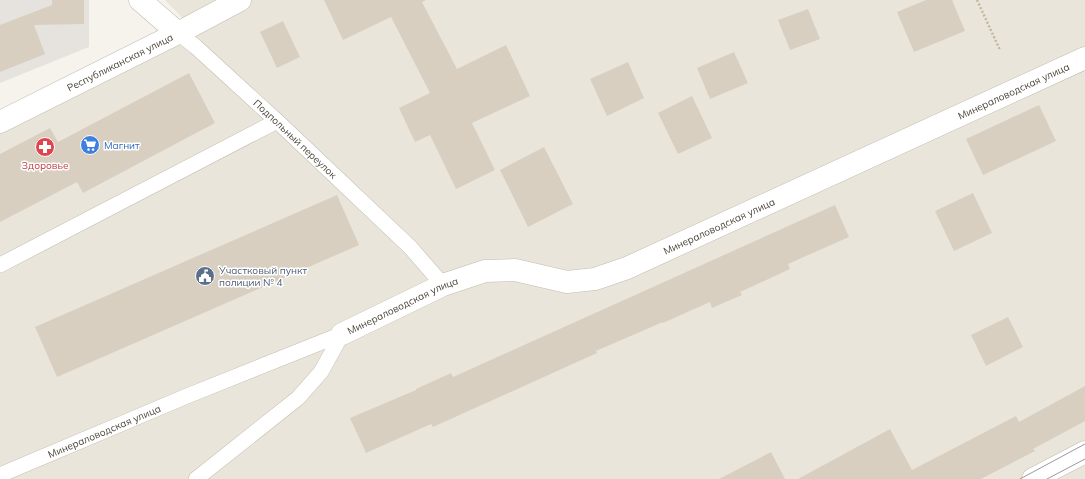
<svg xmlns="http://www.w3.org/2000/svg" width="1085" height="479" font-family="Mulish,sans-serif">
	<rect width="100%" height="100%" fill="#f6f3ec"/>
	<path fill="#eae5da" d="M165,0H1085V479H0V130L194,30Z"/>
	<path fill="#e6e2dd" d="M0,0H89V47L0,83Z"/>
	<path fill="#d8cfc1" d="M52,0H84V24L34,25L45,54L0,72V25L52,5Z
		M324,0H426L422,2L457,69L506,45L530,96L472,123L495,170L456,189L430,135L415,142L399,108L430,93L391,17L343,40Z
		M926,0H952L965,31L914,52L897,12Z
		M808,9L820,39L790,50L778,20Z
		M283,21L300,57L277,68L260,32Z
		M734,52L748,83L710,99L697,68Z
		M628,62L644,98L607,116L590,79Z
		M189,73L215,123L83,193L77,182L0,222V154L50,128L58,142Z
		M692,96L712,138L678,154L658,113Z
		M1039,105L1056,141L983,175L966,139Z
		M544,147L573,204L528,227L500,170Z
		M973,193L992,233L954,251L935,211Z
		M337,195L359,245L57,377L35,327Z
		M835,205L849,237L788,264L790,269L740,292L742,295L712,308L710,302L663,323V322L596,351L597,353L433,427L431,424L366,453L350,418L416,390V389L451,373L453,377Z
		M1008,317L1023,347L986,366L971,335Z
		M1085,386V421L1033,449L1035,451L981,479H798L890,429L912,470L1016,416L1019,422Z
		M771,452L785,479H719Z"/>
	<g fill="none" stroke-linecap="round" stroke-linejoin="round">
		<defs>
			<g id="service">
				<path id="s1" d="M178,33L196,47L277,121L410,247L443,285"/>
				<path d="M0,265L277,121"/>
				<path id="s2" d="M0,475L187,396L342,334"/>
				<path d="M196,479L298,398L321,372L342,334"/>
			</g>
			<g id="minor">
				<path d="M140,0L178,33"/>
				<path id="s3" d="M342,334L443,285L485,271L515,270L567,282L595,279L627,268L1085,58"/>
				<path d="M1033,479L1085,452"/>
			</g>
			<g id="tertiary">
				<path id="s4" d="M0,122L178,33L240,0"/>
			</g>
		</defs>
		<use href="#service" stroke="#c2bbae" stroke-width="16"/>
		<use href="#minor" stroke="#c2bbae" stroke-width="23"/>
		<use href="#tertiary" stroke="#c2bbae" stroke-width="23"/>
		<path stroke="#c4b79f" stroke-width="2.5" stroke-dasharray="2 2" stroke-linecap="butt" d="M977,0L1000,50"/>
		<use href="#service" stroke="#fff" stroke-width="15"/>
		<use href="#minor" stroke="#fff" stroke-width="22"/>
		<use href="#tertiary" stroke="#fff" stroke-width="22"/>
		<path stroke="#9a9a9a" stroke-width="1" d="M1020,479L1085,444
			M1047,479L1085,459"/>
	</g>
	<defs>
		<symbol id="supermarket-disc" viewBox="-11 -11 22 22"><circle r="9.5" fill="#3f7fe0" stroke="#fff"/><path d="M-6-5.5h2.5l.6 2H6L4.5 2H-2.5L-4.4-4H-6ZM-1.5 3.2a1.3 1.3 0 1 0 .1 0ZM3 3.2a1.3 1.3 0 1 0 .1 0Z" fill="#fff"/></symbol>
		<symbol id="pharmacy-disc" viewBox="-11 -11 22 22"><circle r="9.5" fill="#e0444e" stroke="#fff"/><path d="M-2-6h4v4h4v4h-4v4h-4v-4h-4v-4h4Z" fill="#fff"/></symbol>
		<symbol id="civic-disc" viewBox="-11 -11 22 22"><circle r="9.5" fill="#5c6f8a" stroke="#fff"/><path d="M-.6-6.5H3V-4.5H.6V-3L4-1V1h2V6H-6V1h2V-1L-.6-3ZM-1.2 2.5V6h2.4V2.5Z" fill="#fff"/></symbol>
	</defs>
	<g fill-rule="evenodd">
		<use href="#supermarket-disc" x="79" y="134" width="22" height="22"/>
		<use href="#pharmacy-disc" x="34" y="136" width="22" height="22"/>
		<use href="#civic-disc" x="194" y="265" width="22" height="22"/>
	</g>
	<g text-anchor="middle" stroke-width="3" stroke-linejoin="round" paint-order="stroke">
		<g font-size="10" fill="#4b4439" stroke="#fff">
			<text dy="4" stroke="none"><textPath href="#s4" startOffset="134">Республиканская улица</textPath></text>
			<text dy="4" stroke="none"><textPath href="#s3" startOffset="727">Минераловодская улица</textPath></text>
			<text dy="4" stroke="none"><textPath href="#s1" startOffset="158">Подпольный переулок</textPath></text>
			<text dy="4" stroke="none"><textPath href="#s3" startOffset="403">Минераловодская улица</textPath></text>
			<text dy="4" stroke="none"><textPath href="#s3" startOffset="67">Минераловодская улица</textPath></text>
			<text dy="4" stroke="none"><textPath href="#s2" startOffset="113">Минераловодская улица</textPath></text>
		</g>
		<g font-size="10" fill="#366cbe" stroke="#fff" text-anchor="start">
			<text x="104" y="149">Магнит</text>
		</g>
		<g font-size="10" fill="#be3a42" stroke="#fff">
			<text x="45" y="169">Здоровье</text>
		</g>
		<g font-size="10" fill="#4e5e75" stroke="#fff" text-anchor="start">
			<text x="219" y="274">Участковый пункт<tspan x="219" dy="12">полиции № 4</tspan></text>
		</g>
	</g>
</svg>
